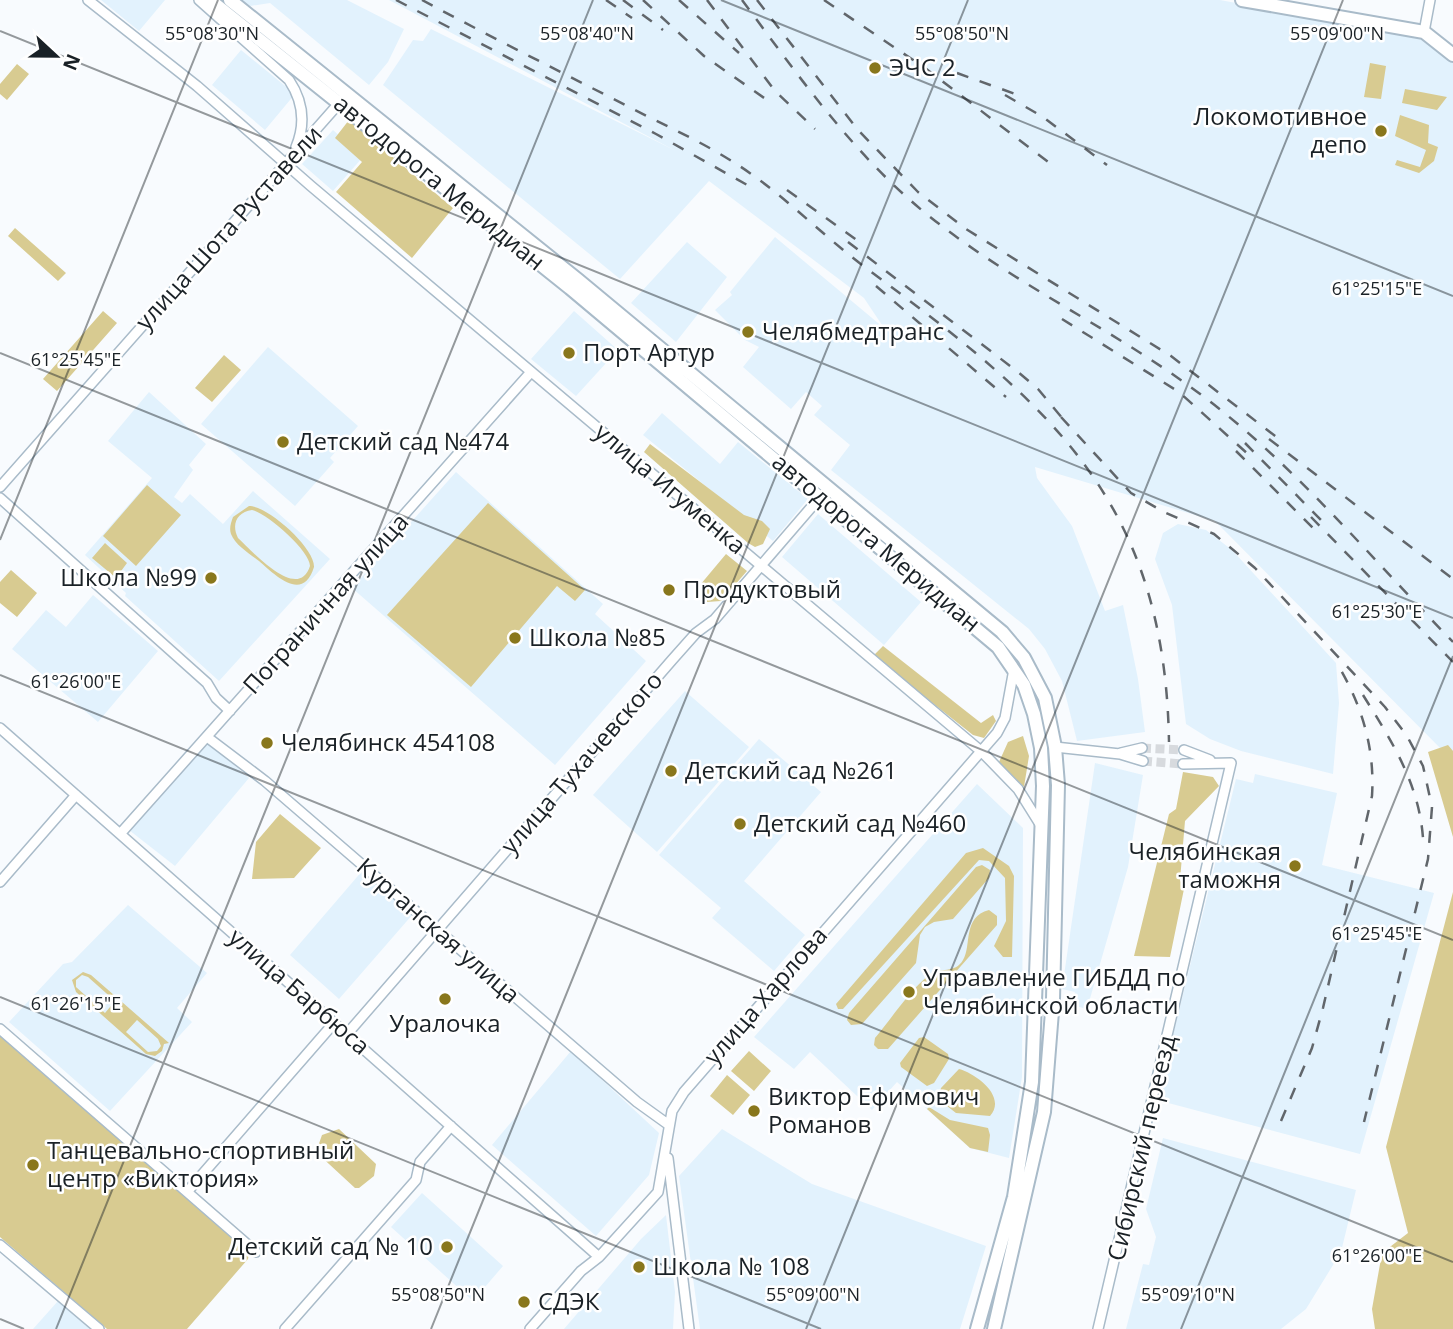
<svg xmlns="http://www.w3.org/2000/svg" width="1453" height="1329" font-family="'Open Sans',sans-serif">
	<rect width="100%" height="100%" fill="#f8fbfe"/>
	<path fill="#e2f2fd" d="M101,0H165L139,31Z
		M242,0H347L404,29L388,62L369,85L270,3L250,6Z
		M389,0H1220L1412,36L1432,44L1453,61V761L1215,521L1035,467L1037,478L1072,526L1105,611L1123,605L1138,679L1145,732L1077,741L1062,681L1045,649L1029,629L831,470L850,445L814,415L822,406L806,392L791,409L743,367L759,347L745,340L715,310L732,295L730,292L775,237L884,328L864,298L709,181L620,279L383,85L413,40L423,41L431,29L676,151Z
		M241,50L295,94L265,130L212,85Z
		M333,130L363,157L333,191L302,164Z
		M687,242L727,277L676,342L631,303Z
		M574,311L618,350L576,396L531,359Z
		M268,347L358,426L330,458L334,462L295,506L201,424Z
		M149,392L206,444L189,465L193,470L174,497L182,503L190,494L223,524L253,491L330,559L219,681L125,596L126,593L85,555L152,478L108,441Z
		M662,413L720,464L738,442L808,499L773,541L643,435Z
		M456,472L603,604L595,614L646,661L555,765L352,588Z
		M818,514L921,602L884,645L782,557Z
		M1178,524L1206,530L1232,550L1336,663L1339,703L1333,774L1241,751L1210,739L1186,724L1172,605L1155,559L1163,533Z
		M93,595L158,651L98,722L12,649L46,610L66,627Z
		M685,691L749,747L657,852L593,795Z
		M759,739L821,792L744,881L805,935L774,971L712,918L721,908L659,855Z
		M209,743L249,778L175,866L129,830Z
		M1095,763L1143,775L1128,867L1087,1009L1072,1005L1075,992L1062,989Z
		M1255,774L1337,793L1322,865L1434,893L1360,1154L1157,1100L1236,779L1253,783Z
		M977,784L1023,828L1022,1077L1009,1158L970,1148L897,1082L872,1110L810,1052L794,1069L754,1037Z
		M363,870L413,914L339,999L290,955Z
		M128,905L207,973L177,1008L192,1022L110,1111L9,1022L63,964L72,962Z
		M571,1051L659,1133L649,1175L596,1236L492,1145Z
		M722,1129L812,1184L986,1246L960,1329H700L679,1176Z
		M1163,1138L1356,1190L1341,1252L1306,1309L1281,1329H1126L1143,1264L1149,1265L1156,1237L1146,1209Z
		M422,1193L503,1266L473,1301L391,1227Z
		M666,1215L675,1292L673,1329H564L641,1239Z
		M58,1301L90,1329H33Z"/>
	<path fill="#d8cb91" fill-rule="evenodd" d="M1370,63L1386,66L1381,99L1364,97Z
		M17,64L29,74L7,100L0,94V84Z
		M1405,89L1447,97L1437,110L1402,103Z
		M1400,115L1429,125L1428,143L1438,147L1434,161L1419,173L1395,165L1397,160L1420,167L1426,150L1395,136Z
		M349,120L453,208L412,258L336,192L362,162L335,138Z
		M15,228L66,273L58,281L8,236Z
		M103,311L117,323L57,391L43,379Z
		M224,355L241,370L212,402L195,388Z
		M650,444L744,515L762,521L770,529L763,544L755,547L748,543L644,452Z
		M147,485L181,515L136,566L103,536Z
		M488,503L585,590L575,601L557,586L471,687L387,615Z
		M249,506C268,506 315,548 314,567C303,603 275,575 259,561C250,554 235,545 231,534C229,528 231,523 233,517ZM252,510C267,513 310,551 310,566C298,603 252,551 238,538C231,524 237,512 252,510Z
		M105,543L127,563L116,578L92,558Z
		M726,554L747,571L721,601L707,602L695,591Z
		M11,570L37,593L17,617L0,603V582Z
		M883,646L981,723L993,715L996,721L984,738L973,735L873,656Z
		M1023,736L1029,756L1024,787L999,762L1008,742Z
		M1448,745L1453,751V837L1428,752Z
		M1183,772L1213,777L1219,786L1185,821L1180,880L1184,889L1170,957L1134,956L1169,814L1176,809Z
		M280,814L321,848L294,878L252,879L256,842Z
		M983,848L1009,866L1014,876L1012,957H1003L994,946L1006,921L1005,878L989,861L979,860L843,1009H838L836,1004L966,853Z
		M982,865L990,870L989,878L953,919L934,922L925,927L920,935L916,963L862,1024L851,1025L847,1020L849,1013L976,867Z
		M1453,892V1329H1375L1372,1309L1382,1253L1408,1233L1386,1147Z
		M989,910L997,916V925L888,1049H878L874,1045L875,1038C892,1018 909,991 929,975C940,967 955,974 963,960C972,946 962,917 989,910Z
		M83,972L91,975L169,1043L164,1044L162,1051L155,1056L146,1054L76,992L72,980ZM82,975L88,977L115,1001L105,1013L76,987V980ZM137,1020L158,1039L161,1046L157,1051L148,1052L126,1032Z
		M0,1034L249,1253L248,1259L187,1329H107L0,1237Z
		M924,1037L948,1054L949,1059L934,1083L927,1086L901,1067L900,1063L919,1038Z
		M749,1051L771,1071L754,1091L731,1071Z
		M959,1069C977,1074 1007,1097 990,1116L956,1113L938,1099L941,1088Z
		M727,1075L750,1095L733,1115L710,1096Z
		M929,1107L950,1120L988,1128L990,1135L988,1152L970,1148L927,1109Z
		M339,1129L376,1164L374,1176L359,1188H355L316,1152L322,1135Z"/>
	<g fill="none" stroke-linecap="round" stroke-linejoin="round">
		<path stroke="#d7dade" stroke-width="9" stroke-dasharray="9 4.5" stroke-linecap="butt" d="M1142,748L1184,750
			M1143,761L1183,764"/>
		<defs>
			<path id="minor" d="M88,0L197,86L311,186L982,752L1018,789L1040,824
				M199,0L289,80C303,101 306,123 296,147
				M1424,32L1430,0
				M0,487L341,101
				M0,498L207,683L216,698L230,711
				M0,728L599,1257
				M207,737L265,781L637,1102L669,1125
				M1055,747L1120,754L1143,761
				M1184,750L1210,760
				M1121,753L1142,748
				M120,834L531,372
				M0,882L76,795
				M0,1029L256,1252
				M347,1034L672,660L696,633L715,619L821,496
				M668,1158L689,1329
				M187,1192L334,1023
				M0,1245L99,1329
				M285,1329L416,1180L420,1162L451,1126
				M530,1329L581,1271L599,1257L658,1192L672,1111L684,1092L997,733L1005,718L1014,669
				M1098,1329L1231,763L1183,764"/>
			<path id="major" d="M210,0L570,288L998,647L1024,685L1034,714L1041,748L1043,786L1032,1082L1014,1197L977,1329
				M230,0L578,280L1002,632L1024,658L1045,698L1055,747L1058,785L1053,999L1044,1112L994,1329
				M1242,0L1424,32L1453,55"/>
		</defs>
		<use href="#minor" stroke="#a9bbc9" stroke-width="12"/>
		<use href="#major" stroke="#a9bbc9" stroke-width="16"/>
		<use href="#minor" stroke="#fff" stroke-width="9"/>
		<use href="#major" stroke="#fff" stroke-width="12"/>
		<path stroke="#61666b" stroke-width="2.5" stroke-dasharray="12 12" stroke-linecap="butt" d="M396,0L656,134L749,186
			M422,0C491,37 561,72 631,108C664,125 698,140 730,160C781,191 821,235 870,271C1050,405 1165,500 1169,742
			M606,0L632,18
			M623,0L663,30
			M643,0L704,56L770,102
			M679,0L739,53
			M707,0L775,91L815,129
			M742,0C798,75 855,157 929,216C1016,286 1120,332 1208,400C1299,470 1373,560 1453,642
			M757,0L858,130L918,192L966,229L1171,356L1283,442
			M824,0L925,68L1056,168
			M957,73L1018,95
			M1005,95L1043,117L1107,165
			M787,190L861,243
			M848,242L1018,372L1038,389L1068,425
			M876,286L1006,397
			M1062,319L1179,392L1249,455
			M1061,417L1131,493L1164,512L1214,534L1255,568L1385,707L1407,736L1423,766L1432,807L1428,859L1364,1122
			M1269,439L1453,579
			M1245,443L1321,520
			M1236,451L1315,530
			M1311,517L1453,662
			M1363,695C1391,740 1419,783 1423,838
			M1281,1121L1312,1048L1323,1008L1372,796C1375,748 1362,706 1338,665"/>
	</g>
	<path fill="none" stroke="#1a2126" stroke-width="2" stroke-opacity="0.45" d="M721,0L1453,296M0,31L1453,618M0,353L1453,940M0,540L218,0M0,675L1453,1262M0,997L821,1329M0,1319L24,1329M56,1329L593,0M431,1329L968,0M806,1329L1343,0M1181,1329L1453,656"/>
	<g fill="#89771c" stroke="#fff" stroke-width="2.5">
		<circle cx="875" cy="68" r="7"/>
		<circle cx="1381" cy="131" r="7"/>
		<circle cx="748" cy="332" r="7"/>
		<circle cx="569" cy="353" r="7"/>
		<circle cx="283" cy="442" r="7"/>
		<circle cx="211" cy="578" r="7"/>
		<circle cx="669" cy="590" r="7"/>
		<circle cx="515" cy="638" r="7"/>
		<circle cx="267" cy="743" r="7"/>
		<circle cx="671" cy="771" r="7"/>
		<circle cx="740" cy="824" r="7"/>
		<circle cx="1295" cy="866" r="7"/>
		<circle cx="909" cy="992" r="7"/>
		<circle cx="445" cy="999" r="7"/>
		<circle cx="754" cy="1111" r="7"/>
		<circle cx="33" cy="1165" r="7"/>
		<circle cx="447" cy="1247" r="7"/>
		<circle cx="639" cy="1267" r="7"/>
		<circle cx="524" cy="1302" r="7"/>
	</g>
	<g text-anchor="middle" stroke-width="5" stroke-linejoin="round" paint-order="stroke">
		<g font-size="24" fill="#1a2126" stroke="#fff" text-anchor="start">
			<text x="889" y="76">ЭЧС 2</text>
			<text x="1367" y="125" text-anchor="end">Локомотивное<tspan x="1367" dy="28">депо</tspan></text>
			<text x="762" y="340">Челябмедтранс</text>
			<text x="583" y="361">Порт Артур</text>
			<text x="297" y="450">Детский сад №474</text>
			<text x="197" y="586" text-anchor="end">Школа №99</text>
			<text x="683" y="598">Продуктовый</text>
			<text x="529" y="646">Школа №85</text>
			<text x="281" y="751">Челябинск 454108</text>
			<text x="685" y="779">Детский сад №261</text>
			<text x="754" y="832">Детский сад №460</text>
			<text x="1281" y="860" text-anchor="end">Челябинская<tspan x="1281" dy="28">таможня</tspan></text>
			<text x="923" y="986">Управление ГИБДД по<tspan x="923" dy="28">Челябинской области</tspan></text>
			<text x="445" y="1032" text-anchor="middle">Уралочка</text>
			<text x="768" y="1105">Виктор Ефимович<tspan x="768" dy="28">Романов</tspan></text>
			<text x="47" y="1159">Танцевально-спортивный<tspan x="47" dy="28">центр «Виктория»</tspan></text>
			<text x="433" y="1255" text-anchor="end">Детский сад № 10</text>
			<text x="653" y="1275">Школа № 108</text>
			<text x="538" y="1310">СДЭК</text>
		</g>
		<g font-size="24" fill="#1a2126" stroke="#fff">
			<text transform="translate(439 183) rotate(39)" y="8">автодорога Меридиан</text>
			<text transform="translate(229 228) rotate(-48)" y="8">улица Шота Руставели</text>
			<text transform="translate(670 489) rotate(40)" y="8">улица Игуменка</text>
			<text transform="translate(876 543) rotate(40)" y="8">автодорога Меридиан</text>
			<text transform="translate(326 604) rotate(-48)" y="8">Пограничная улица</text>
			<text transform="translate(582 763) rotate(-49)" y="8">улица Тухачевского</text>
			<text transform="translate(438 931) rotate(41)" y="8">Курганская улица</text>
			<text transform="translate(299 992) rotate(41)" y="8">улица Барбюса</text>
			<text transform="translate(766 996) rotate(-49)" y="8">улица Харлова</text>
			<text transform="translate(1142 1148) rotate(-77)" y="8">Сибирский переезд</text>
		</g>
	</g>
	<g font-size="18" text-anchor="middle" fill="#1a2126" stroke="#fff" stroke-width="5" stroke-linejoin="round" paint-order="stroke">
		<text x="212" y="40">55°08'30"N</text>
		<text x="587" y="40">55°08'40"N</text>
		<text x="962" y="40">55°08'50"N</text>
		<text x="1337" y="40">55°09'00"N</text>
		<text x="1377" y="295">61°25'15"E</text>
		<text x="76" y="366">61°25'45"E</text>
		<text x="1377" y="618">61°25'30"E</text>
		<text x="76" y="688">61°26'00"E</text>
		<text x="1377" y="940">61°25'45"E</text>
		<text x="76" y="1010">61°26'15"E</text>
		<text x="1377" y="1262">61°26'00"E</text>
		<text x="438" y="1301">55°08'50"N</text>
		<text x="813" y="1301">55°09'00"N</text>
		<text x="1188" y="1301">55°09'10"N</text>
	</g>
	<g transform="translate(56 56) rotate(112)" stroke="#ffffff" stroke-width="5" paint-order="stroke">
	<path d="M0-5L12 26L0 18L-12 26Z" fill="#1a2126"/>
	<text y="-10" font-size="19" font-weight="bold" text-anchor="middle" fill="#1a2126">N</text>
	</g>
</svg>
